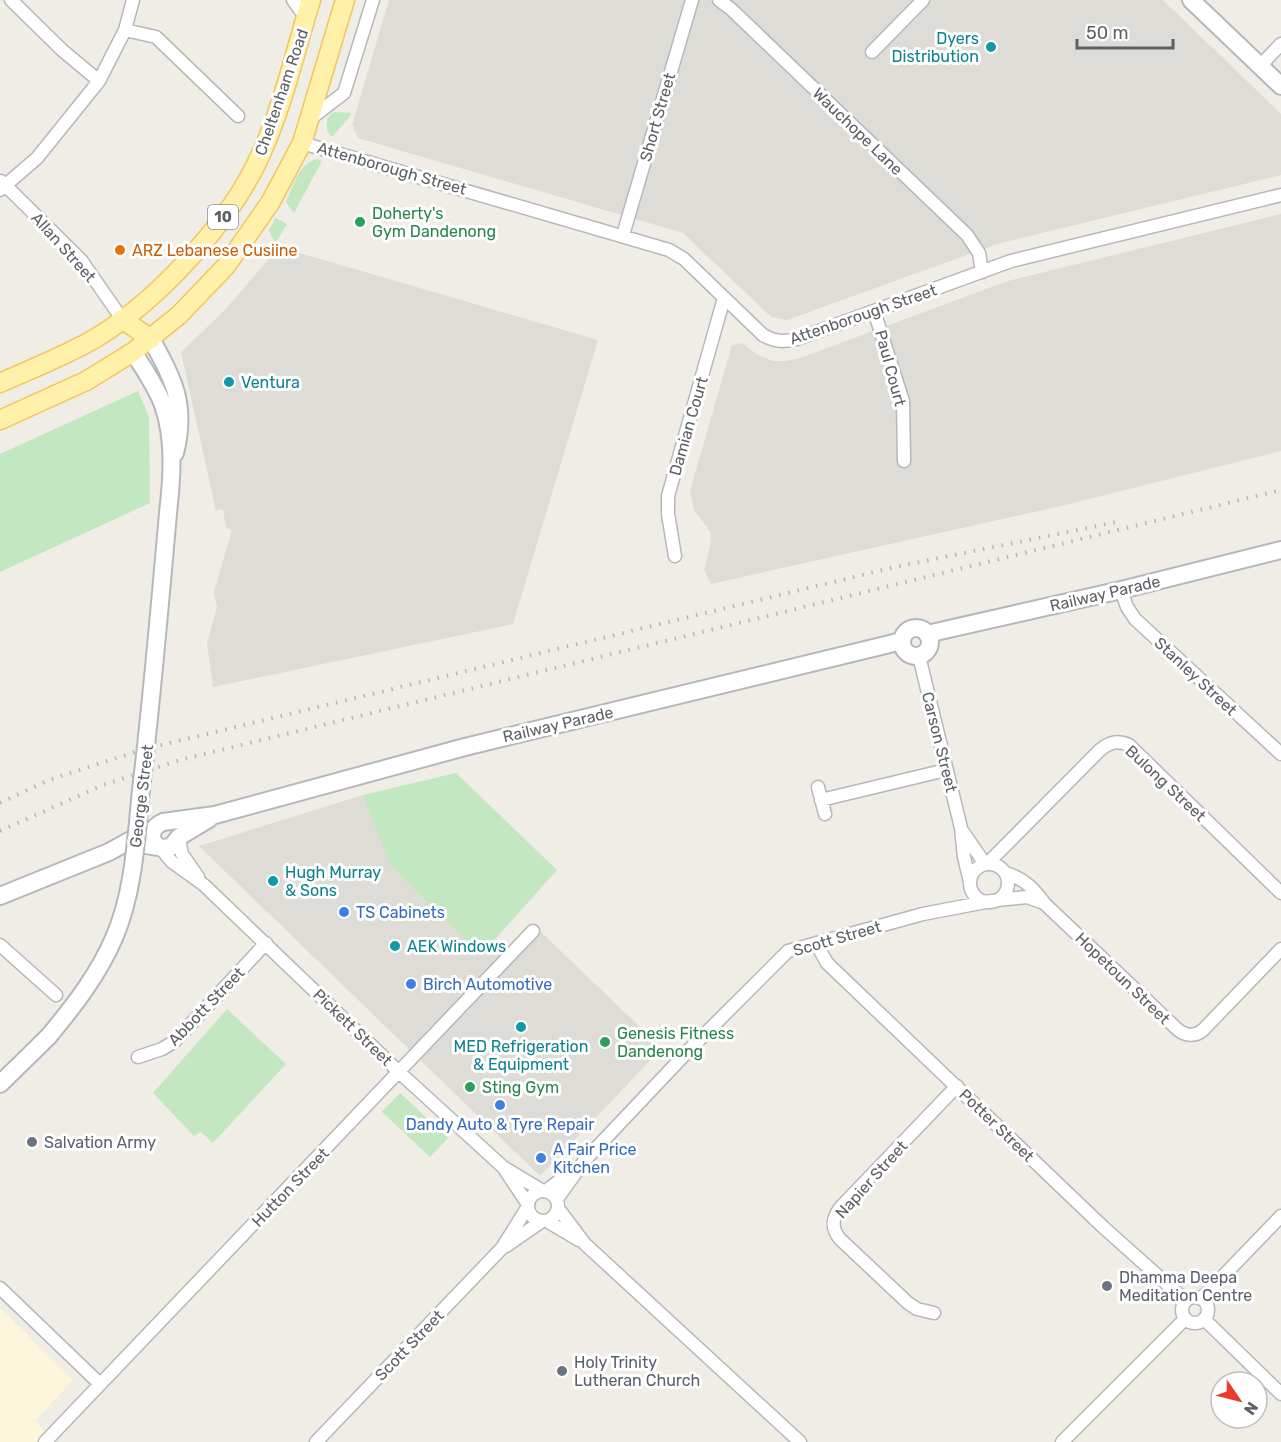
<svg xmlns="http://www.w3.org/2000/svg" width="1281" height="1442" font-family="Rubik,sans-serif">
	<rect width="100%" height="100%" fill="#efede5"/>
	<path fill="#fef6db" d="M0,1308L73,1380L35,1421L55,1442H0Z"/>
	<path fill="#dedcd7" d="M389,0H1163L1281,114V175L1000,243L787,320L771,317L683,233L358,138L352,125Z
		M1281,214V451L1065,505L711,584L704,570L710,547L711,533L694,510L690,491L732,345L742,343L758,355L773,361H787L800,358L1008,281Z
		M279,247L598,340L513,624L213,687L207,643L217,607L214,592L232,530L226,528L223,509L216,511L181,352L225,310Z
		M363,795L394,862L509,965L541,932L662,1048L540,1176L199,846Z"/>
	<path fill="#c2e7c1" d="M334,112L351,113V115L333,136H331L327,130V118Z
		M317,159L322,161L294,213L286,202C293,186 299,163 317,159Z
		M276,218L287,224L275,244L269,230Z
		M138,391L149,417L150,503L0,572V454Z
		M456,773L557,870L481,955L390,865L363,795Z
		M227,1009L286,1064L213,1143L201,1132L194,1136L153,1093Z
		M400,1093L448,1138L430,1157L382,1112Z"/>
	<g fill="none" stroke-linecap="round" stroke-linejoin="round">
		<defs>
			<path id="street" d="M11,0L62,50L99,81
				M293,0L306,18
				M719,0L731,9L967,235L979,253L982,272
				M125,30L156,37L238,116
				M872,52L923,0
				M1260,66L1281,44
				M310,119L344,93L373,0
				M302,143L669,250L684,259L763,335C775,342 784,342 797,339L1011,261L1281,195
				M1,181L81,260L122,319
				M0,190L37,158L99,81L125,30L133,0
				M623,235L692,0
				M874,311L903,401L904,461
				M675,556L668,514V496L724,298
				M1121,590L1127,607L1135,619L1281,754
				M919,656L961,828L964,857L970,882
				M818,787L825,814
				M821,800L946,770
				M963,832L985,864
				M179,839L182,854L198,877
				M159,846L172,862L204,885L399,1072L503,1167L541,1190
				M987,864L1100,750C1110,742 1117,740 1129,745L1281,893
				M970 883a19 19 0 1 1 38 0a19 19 0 1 1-38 0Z
				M1005,873C1024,878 1034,889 1045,904L1177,1029C1185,1036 1195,1037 1203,1030L1281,949
				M997,900L1027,897L1044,903
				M816,943L827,963L1102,1226L1186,1301
				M0,945L56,995
				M138,1057L162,1049L175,1041L266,943
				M505,1170L527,1203
				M528 1206a15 15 0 1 1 30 0a15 15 0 1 1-30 0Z
				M546,1191L573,1170
				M557,1199L585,1160L690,1049L788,951L923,914L991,901
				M558,1208L585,1244L800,1442
				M547,1221L579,1240
				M506,1246L542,1221
				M0,1288L100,1384
				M1182 1310a13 13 0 1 1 26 0a13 13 0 1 1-26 0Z
				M1201,1299L1281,1216
				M934,1313L917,1309L908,1303L840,1239C831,1228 832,1219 840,1208L957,1086
				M1204,1319L1281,1394
				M45,1442L533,931
				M316,1442L502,1248L527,1208
				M1062,1442L1185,1319"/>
			<path id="secondary" d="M1191,0L1281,86
				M151,339C174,379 187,406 175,453
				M133,352C144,369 156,386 163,405C175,439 172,478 168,513
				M902 642a14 14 0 1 1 28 0a14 14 0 1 1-28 0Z
				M927,634L1121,590L1281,550
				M146,845L164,848L171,847L179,837L209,819
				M157,846C148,837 152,827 163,822L215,815L465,747L902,641
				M0,896L109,852L147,831
				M0,1084L48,1037"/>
			<path id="primary" d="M122,319L151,339
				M0,383C31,369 70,354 99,336C159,299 231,221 260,156C283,106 295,52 311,0
				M0,420L86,381L133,352L179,315L226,266L270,203L302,143L345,0"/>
		</defs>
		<use href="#street" stroke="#b5b8bc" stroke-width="15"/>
		<use href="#secondary" stroke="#b4b8bd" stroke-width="20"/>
		<use href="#primary" stroke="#f4c65a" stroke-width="21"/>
		<use href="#street" stroke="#fff" stroke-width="12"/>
		<use href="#secondary" stroke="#fff" stroke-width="16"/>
		<use href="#primary" stroke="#fff0aa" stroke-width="18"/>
		<path stroke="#b4b5b6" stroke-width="4" stroke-dasharray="1.5 8" stroke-linecap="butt" d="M0,803L49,780L141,750L895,567L1122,521
			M0,831L103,785L180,760L1281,490"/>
		<defs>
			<path id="secondary-bridge" d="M48,1037C74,1006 98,975 114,938C134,892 136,839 141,790C152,698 160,605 168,513"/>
		</defs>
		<use href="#secondary-bridge" stroke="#b4b8bd" stroke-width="20" stroke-linecap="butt"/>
		<use href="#secondary-bridge" stroke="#fff" stroke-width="16"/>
	</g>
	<g fill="#0f9aa8" stroke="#fff" stroke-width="2">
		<circle cx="991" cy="47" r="6"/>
		<circle cx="229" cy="382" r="6"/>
		<circle cx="273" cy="881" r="6"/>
		<circle cx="395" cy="946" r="6"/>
		<circle cx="521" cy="1027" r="6"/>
	</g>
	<g fill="#2e9e5b" stroke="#fff" stroke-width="2">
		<circle cx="360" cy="222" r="6"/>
		<circle cx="605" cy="1042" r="6"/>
		<circle cx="470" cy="1087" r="6"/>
	</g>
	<circle fill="#e8710a" stroke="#fff" stroke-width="2" cx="120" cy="250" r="6"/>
	<g fill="#3f7fe0" stroke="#fff" stroke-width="2">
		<circle cx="344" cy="912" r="6"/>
		<circle cx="411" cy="984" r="6"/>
		<circle cx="500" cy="1105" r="6"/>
		<circle cx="541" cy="1158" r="6"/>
	</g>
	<g fill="#6b7280" stroke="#fff" stroke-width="2">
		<circle cx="32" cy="1142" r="6"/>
		<circle cx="1107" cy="1286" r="6"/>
		<circle cx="562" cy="1371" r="6"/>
	</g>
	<g text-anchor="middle" stroke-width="6" stroke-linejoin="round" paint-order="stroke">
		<rect fill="#fff" stroke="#8e9094" stroke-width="1.5" x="208" y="205" width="30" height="24" rx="4.5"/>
		<g font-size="15" font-weight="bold" fill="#5d6166">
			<text x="223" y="222">10</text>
		</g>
		<g font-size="16" fill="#0d838f" stroke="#fff" text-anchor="start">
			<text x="979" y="44" text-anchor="end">Dyers<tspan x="979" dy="18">Distribution</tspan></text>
			<text x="241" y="388">Ventura</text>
			<text x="285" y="878">Hugh Murray<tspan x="285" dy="18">&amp; Sons</tspan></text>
			<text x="407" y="952">AEK Windows</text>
			<text x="521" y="1052" text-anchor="middle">MED Refrigeration<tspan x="521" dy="18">&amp; Equipment</tspan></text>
		</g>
		<g font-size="16" fill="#5d6166" stroke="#fff">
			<text transform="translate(281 92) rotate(-71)" y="6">Cheltenham Road</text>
			<text transform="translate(657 117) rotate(-74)" y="6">Short Street</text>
			<text transform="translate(858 131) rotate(44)" y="6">Wauchope Lane</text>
			<text transform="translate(392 168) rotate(16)" y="6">Attenborough Street</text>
			<text transform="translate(64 247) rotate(48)" y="6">Allan Street</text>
			<text transform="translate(863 314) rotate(-19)" y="6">Attenborough Street</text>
			<text transform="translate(891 368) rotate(75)" y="6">Paul Court</text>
			<text transform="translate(688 426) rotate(-74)" y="6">Damian Court</text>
			<text transform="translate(1105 593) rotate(-13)" y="6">Railway Parade</text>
			<text transform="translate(1196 676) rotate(43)" y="6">Stanley Street</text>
			<text transform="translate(558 724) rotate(-13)" y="6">Railway Parade</text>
			<text transform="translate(940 742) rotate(76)" y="6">Carson Street</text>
			<text transform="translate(1166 783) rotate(43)" y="6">Bulong Street</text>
			<text transform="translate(141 796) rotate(-83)" y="6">George Street</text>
			<text transform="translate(837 938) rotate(-16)" y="6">Scott Street</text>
			<text transform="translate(1123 978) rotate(44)" y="6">Hopetoun Street</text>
			<text transform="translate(206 1006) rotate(-46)" y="6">Abbott Street</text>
			<text transform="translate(353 1027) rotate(44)" y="6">Pickett Street</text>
			<text transform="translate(997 1125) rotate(44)" y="6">Potter Street</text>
			<text transform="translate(871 1179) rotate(-48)" y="6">Napier Street</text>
			<text transform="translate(290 1187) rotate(-46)" y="6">Hutton Street</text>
			<text transform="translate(409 1345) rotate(-46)" y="6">Scott Street</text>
		</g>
		<g font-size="16" fill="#27864d" stroke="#fff" text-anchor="start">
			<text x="372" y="219">Doherty's<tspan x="372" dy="18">Gym Dandenong</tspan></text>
			<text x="617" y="1039">Genesis Fitness<tspan x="617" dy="18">Dandenong</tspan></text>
			<text x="482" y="1093">Sting Gym</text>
		</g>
		<g font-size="16" fill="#c56008" stroke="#fff" text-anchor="start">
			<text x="132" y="256">ARZ Lebanese Cusiine</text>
		</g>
		<g font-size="16" fill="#366cbe" stroke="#fff" text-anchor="start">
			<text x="356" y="918">TS Cabinets</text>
			<text x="423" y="990">Birch Automotive</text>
			<text x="500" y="1130" text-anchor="middle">Dandy Auto &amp; Tyre Repair</text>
			<text x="553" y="1155">A Fair Price<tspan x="553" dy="18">Kitchen</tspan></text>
		</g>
		<g font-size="16" fill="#5b616d" stroke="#fff" text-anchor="start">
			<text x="44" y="1148">Salvation Army</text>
			<text x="1119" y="1283">Dhamma Deepa<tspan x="1119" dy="18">Meditation Centre</tspan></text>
			<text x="574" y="1368">Holy Trinity<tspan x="574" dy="18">Lutheran Church</tspan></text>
		</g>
	</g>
	<g transform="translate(1239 1400) rotate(125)"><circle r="28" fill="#ffffff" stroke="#bec0c2" stroke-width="1.5"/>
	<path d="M0-4.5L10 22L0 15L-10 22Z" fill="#ec3a2e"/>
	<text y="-9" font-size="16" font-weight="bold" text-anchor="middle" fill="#5d6166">N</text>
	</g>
	<path d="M1077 39v9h96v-9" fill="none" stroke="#5d6166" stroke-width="3"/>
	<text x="1086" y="39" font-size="18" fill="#5d6166" stroke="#ffffff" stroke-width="4.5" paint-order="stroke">50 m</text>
</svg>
